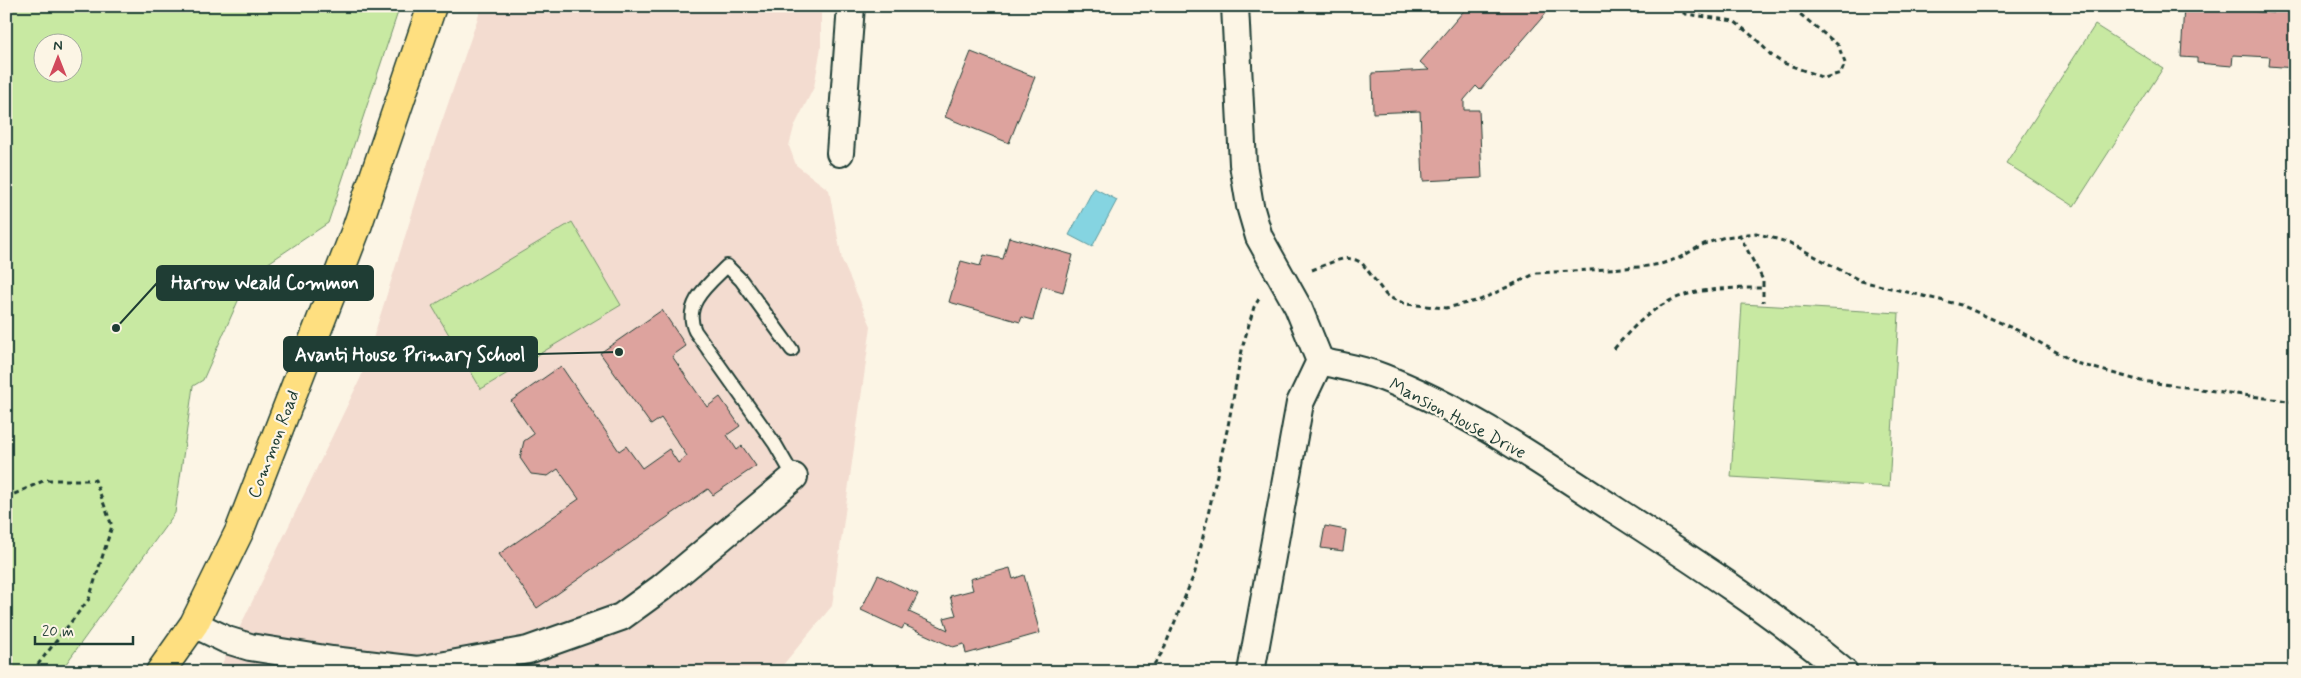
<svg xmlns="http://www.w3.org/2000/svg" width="2301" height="678" font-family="Mynerve,sans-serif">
	<rect width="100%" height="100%" fill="#fcf5e5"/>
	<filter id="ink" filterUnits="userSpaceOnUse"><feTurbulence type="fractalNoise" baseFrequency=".02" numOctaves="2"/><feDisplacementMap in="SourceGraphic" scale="10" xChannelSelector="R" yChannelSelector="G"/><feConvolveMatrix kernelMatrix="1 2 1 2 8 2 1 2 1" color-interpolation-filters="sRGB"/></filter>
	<g filter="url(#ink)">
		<path fill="#f3dcd0" d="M482,6H821V47L814,87L794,127L789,146L796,165L829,190L842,260L871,326L832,606L777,672H218L361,377L433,147Z"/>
		<path fill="#c8e9a2" stroke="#74936b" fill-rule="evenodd" d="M6,6H400L328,223L249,276L203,380L193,386L175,513L60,672H6ZM72,42V72H42V42Z
			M2095,25L2163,68L2074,206L2006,163Z
			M572,222L621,305L481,389L432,306Z
			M1742,304L1899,313L1889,487L1731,477Z"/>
		<path fill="#85d4e1" stroke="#5c989c" d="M1094,188L1117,200L1092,247L1069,235Z"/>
		<path fill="#dda39e" stroke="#1f3d34" d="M1468,6H1541L1547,12L1480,90L1476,86L1464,100V110H1479L1482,178L1423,181L1420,111L1373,113L1372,73L1429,70L1420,62Z
			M2184,6H2236V10L2273,13V6L2295,8V68L2269,66L2270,57L2233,55L2232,66L2197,63V58L2181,57Z
			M971,52L1035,77L1009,143L945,117Z
			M1009,237L1073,255L1063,292L1042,286L1033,320L1022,317L1020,322L949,302L961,261L980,266L984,255L1003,259Z
			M662,310L686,346L672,356L707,407L720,397L740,426L727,435L737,450L742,446L756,466L713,495L708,489L537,608L499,554L579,499L558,469L548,476L531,474L520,458L524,441L534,434L511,401L561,366L619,451L626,446L642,468L669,449L678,463L687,456L661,418L651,425L600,353Z
			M1325,526L1346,530L1343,551L1321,548Z
			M1010,568L1013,579L1024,575L1040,633L966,654L964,644L953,647L904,625L902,629L861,610L878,575L918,594L909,612L948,630L944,618L956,615L950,596L973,590L970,579Z"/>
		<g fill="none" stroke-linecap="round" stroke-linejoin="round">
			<defs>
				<path id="service" d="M792,350L741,280L727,266C709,284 682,304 695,331L775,444L794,477"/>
				<path id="minor" d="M1235,6L1243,164L1250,206L1259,237L1298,307L1320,361C1340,366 1362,369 1382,377C1465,409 1541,462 1615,510C1694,561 1772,612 1844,672
					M840,153L851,6
					M194,624L227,640L250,647L332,660L418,670L528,650L621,617L661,588L794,477
					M1251,672L1300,403L1320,361"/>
				<path id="primary" d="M160,672L194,624L239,532L357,227L432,6"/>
			</defs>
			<use href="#service" stroke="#1f3d34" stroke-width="16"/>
			<use href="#minor" stroke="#1f3d34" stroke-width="30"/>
			<use href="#primary" stroke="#1f3d34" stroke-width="31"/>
			<path stroke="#1f3d34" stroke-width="3" stroke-dasharray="5 4" stroke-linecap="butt" d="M1666,6L1686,14L1734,21L1757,40L1771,55L1781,62L1824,78L1841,73L1845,63L1838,45L1790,6
				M1739,234L1763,280V302
				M1312,270L1335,261L1346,258L1356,260L1362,263L1386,295L1393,299L1406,304L1446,308L1480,300L1537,273L1641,267L1661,264L1679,258L1704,244L1725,237L1756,233L1790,243L1861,281L1961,305L2019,331L2076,363L2141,381L2295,402
				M1614,349C1663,291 1690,288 1764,288
				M6,498L45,480H95L112,526L89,599L32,672
				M1149,672L1163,651L1195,572L1228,426L1243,345L1254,307L1259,299"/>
			<use href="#service" stroke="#fcf5e5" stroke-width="12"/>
			<use href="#minor" stroke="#fcf5e5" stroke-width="26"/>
			<use href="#primary" stroke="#fedf80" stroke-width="28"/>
		</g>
	</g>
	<g text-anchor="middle" stroke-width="4.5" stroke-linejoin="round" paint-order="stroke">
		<g font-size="18" fill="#1f3d34" stroke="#fcf5e5">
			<text transform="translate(1458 418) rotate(28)" y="6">Mansion House Drive</text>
			<text transform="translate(273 444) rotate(-69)" y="6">Common Road</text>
		</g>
	</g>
	<path fill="none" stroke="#1f3d34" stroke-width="2" d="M116 328L157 283M619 352L537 354"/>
	<g fill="#1f3d34" stroke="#fcf5e5" stroke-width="2">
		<circle cx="116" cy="328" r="5"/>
		<circle cx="619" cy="352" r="5"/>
	</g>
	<g fill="#1f3d34" stroke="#1f3d34" stroke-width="2">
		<rect x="157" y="266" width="216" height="34" rx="5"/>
		<rect x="284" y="337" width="253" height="34" rx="5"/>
	</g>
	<g font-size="19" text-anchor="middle" font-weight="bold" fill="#fff">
		<text x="265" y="289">Harrow Weald Common</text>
		<text x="410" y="361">Avanti House Primary School</text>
	</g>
	<rect width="2301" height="678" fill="none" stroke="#fcf5e5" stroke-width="25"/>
	<rect x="12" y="12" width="2276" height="653" fill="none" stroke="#1f3d34" stroke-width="2" filter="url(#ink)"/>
	<g transform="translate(58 58)"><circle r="24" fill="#fcf5e5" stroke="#a4ab9e"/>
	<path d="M0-4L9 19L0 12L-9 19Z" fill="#d1495b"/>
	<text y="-8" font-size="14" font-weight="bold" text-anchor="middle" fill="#1f3d34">N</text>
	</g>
	<path d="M35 636v8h98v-8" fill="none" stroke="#1f3d34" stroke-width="2.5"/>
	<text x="42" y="636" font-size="15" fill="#1f3d34" stroke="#fcf5e5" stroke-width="4" paint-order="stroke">20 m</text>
</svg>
